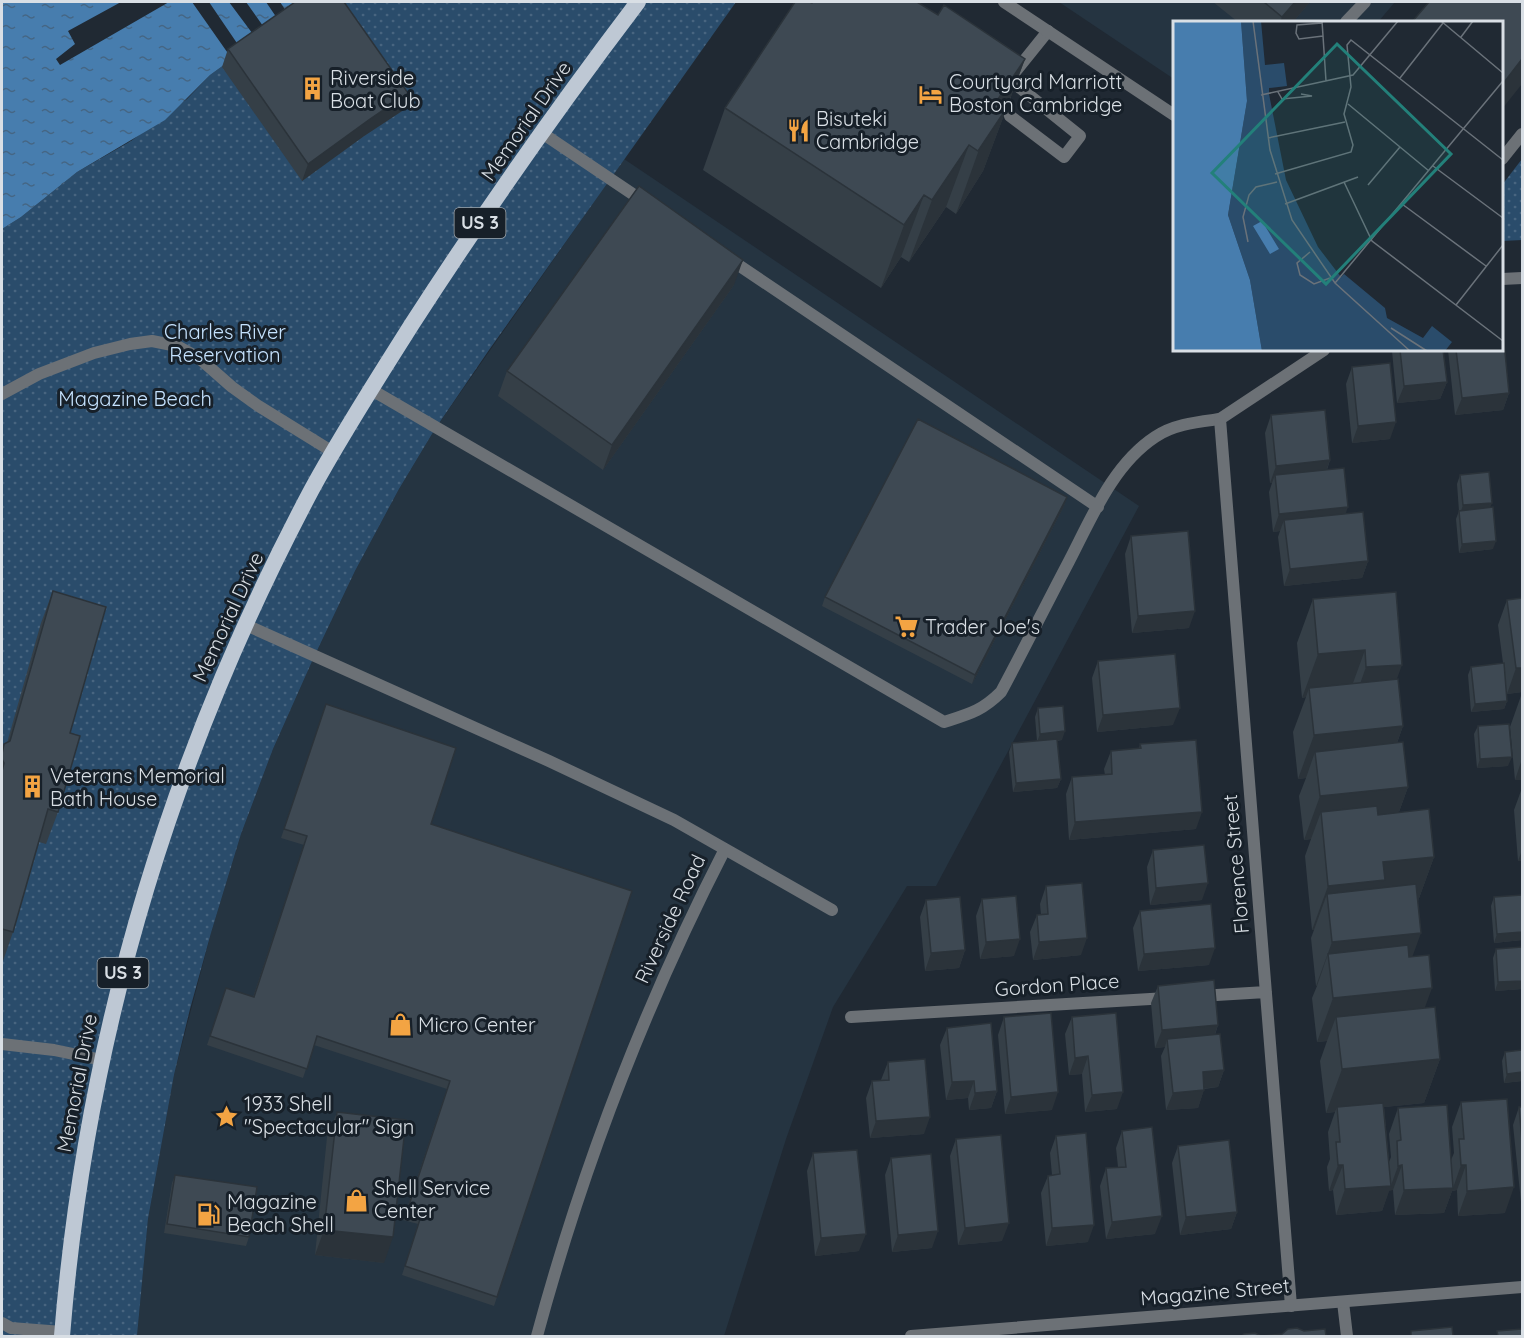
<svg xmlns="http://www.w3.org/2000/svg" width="1524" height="1338" font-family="Quicksand,sans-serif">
	<defs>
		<pattern id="park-dots" width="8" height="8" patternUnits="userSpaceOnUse" patternTransform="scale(1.5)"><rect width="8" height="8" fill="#2a4c6b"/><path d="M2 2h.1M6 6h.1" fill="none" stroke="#486580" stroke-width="1.8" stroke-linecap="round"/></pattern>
		<pattern id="water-ripples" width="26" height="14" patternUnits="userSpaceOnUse" patternTransform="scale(1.5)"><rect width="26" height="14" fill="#477dae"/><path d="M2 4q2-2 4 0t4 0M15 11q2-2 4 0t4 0" fill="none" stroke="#456684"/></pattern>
	</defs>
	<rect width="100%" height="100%" fill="#202933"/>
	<path fill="#253441" d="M1059,2H1395L1378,22H1174V79Z
		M624,159L1139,506L936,886H907L833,1007L786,1139L724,1336H137L148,1219L174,1075L211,933L241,834L273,749L314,657L355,571L399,489L435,429Z"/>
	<path fill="url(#park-dots)" d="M311,2H736L489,350L435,429L399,489L355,571L314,657L273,749L241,834L211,933L190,1009L174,1075L148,1219L137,1336H2V229L21,217L77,172L131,141L187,99L210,75Z
		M1522,159V240L1502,241V185Z"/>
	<path fill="url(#water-ripples)" d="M2,2H311L210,75L165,120L77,172L21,217L2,229Z"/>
	<path fill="#202933" d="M121,2H169L60,65L56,59L75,44L68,31Z
		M192,2H209L243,52L232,59Z
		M229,2H246L268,33L258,41Z
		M266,2H280L290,17L281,24Z"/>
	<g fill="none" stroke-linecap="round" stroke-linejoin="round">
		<path stroke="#6c7176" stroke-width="12" d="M1346,22L1365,2
			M1015,72L1048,31
			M1003,94L1010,116L1064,157L1080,136L1009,79
			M542,133L646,203
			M1502,159L1522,134
			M728,258L1098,507
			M370,389L944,722C969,714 982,711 1001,692C1023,651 1044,609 1066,567C1090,522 1111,466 1155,437C1174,424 1198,422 1220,419
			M2,394L39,374L94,353L130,344L152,341L177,346L199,358L232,387L257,405L333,452
			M246,625L549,761L674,820L832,910
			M2,1044L54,1050L102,1060
			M2,1323L11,1328L62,1332
			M537,1336C582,1169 646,1003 725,849"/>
		<path stroke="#6c7176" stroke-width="12" d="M1004,2L1174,115
			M1502,279L1522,278
			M1200,996L1266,992
			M851,1017L1167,998
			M1343,1302L1347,1336
			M1291,1306L1220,419L1324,350"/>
		<path stroke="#6c7176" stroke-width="12" d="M911,1336L1522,1287"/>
		<path stroke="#bec8d4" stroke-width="16" d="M62,1336C86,1036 171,754 312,489C343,432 378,378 412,324C483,214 559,106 638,2"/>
	</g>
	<path fill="#353f47" d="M1213,2H1310L1293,22H1238Z
		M812,3L938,15L1025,59L983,171L956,214L946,207L909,262L901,257L881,288L703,170L725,108Z
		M228,49L408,93L402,111L364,136L302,181L222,67Z
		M734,285L603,470L498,396L507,371Z
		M1448,350H1502L1509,393L1503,410L1455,415Z
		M1392,351V350H1443L1447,382L1440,399L1397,403Z
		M1352,367L1390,439L1352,443L1346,384Z
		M1271,415L1330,460L1327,470L1368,561L1362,578L1284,586L1278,537L1280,531L1273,532L1269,492L1272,483H1270L1265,433Z
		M1460,475L1490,507L1493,549L1459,553L1456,519L1459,511L1457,484Z
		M1067,497L1064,506L972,684L822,606L825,597Z
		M1522,514V537L1521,519Z
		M1131,536L1189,628L1132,633L1125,554Z
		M53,591L70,733L58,812L46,844L39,842L13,932L2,964V752L4,744L7,743L41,623Z
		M1522,598V692L1507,694V701L1504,709L1471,712L1468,675L1471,667L1503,663L1498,625L1507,600Z
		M1313,599L1397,679L1403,726L1397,743L1408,787L1399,812L1434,857L1418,901L1412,956L1425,1008L1440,1059L1424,1103L1384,1107L1389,1162L1391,1157L1389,1134L1398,1108L1451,1160L1454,1153L1452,1127L1461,1102L1505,1213L1458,1216L1457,1190L1452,1191L1444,1213L1395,1215L1393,1190H1389L1382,1211L1336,1215L1333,1190L1329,1191L1327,1167L1330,1159L1328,1132L1335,1112L1326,1113L1320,1061L1327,1041L1317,1042L1312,998L1317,986H1316L1311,938L1314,930H1312L1305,856L1311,839L1304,840L1299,796L1306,778L1298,779L1293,732L1306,697L1302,698L1297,643Z
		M1098,661L1173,725L1097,732L1092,678Z
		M1522,693V780H1515L1510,727Z
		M326,704L431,824L632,891L494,1306L402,1275L418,1224L403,1220L447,1089L314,1045L303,1078L207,1045L226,989L253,997L304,845L281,838Z
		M1038,708L1062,740L1057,741L1061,779L1057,788L1013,792L1009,752L1012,743L1037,741L1035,717Z
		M1478,726L1508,766L1477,768L1474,734Z
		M1140,744L1196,829L1069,840L1066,794L1072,777L1105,775L1104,769L1111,751L1139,749Z
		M1522,788V861H1518L1514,810Z
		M1153,850L1202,900L1150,905L1147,867Z
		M1046,886L1081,955L1033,960L1030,932L1037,915H1041L1040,904Z
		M1522,895V940L1494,943L1491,906L1494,897Z
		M982,899L1014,956L980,959L976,916Z
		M926,900L965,950L959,968L925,971L920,917Z
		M1140,911L1209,965L1138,971L1133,928Z
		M1522,947V989L1495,991L1493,958L1496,949Z
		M1158,986L1218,1025L1215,1035L1224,1070L1218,1087L1204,1089L1198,1108L1166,1110L1161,1056L1165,1047L1155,1048L1151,1003Z
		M1004,1017L1052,1110L1005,1114L998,1035Z
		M1072,1017L1117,1109L1085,1112L1082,1074L1069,1075L1065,1034Z
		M947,1028L997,1091L991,1108L969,1110L968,1098L946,1100L940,1045Z
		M1522,1050V1081L1504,1083L1502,1061L1505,1052Z
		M888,1062L924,1134L870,1138L866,1098L872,1081L881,1080Z
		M1519,1107H1522V1201L1521,1202L1513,1125Z
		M337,1112L384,1263L315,1255L327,1137Z
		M1122,1131L1155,1234L1106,1239L1100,1186L1106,1168L1118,1167L1116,1148Z
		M1056,1136L1088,1242L1046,1246L1041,1193L1048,1176L1052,1175L1050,1153Z
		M956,1139L1002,1241L958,1245L950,1156Z
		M1178,1146L1237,1212L1231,1229L1180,1235L1172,1163Z
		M813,1153L859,1251L815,1256L807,1171Z
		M891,1158L932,1248L892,1252L885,1175Z
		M175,1175L249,1237L246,1246L164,1233L172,1183Z"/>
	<path fill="#2b333a" d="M1295,2H1310L1293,22H1280L1282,17Z
		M1025,59L983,171L956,214L996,102Z
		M1522,59V84L1502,109V85Z
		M408,93L402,111L364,136L302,181L308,164L370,119Z
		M969,145L946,207L909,262L932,200Z
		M924,195L901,257L881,288L904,225Z
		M743,260L734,285L603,470L612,445Z
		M1447,382L1440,399L1397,403L1404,386Z
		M1509,393L1503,410L1455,415L1462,398Z
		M1396,422L1390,439L1352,443L1358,426Z
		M1330,460L1324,477L1275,475L1272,483H1270L1276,466Z
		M1067,497L1064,506L972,684L975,675Z
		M1492,503L1489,511L1460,514L1463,505Z
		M1348,507L1342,524L1284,520L1280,531L1273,532L1279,514Z
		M1496,541L1493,549L1459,553L1462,544Z
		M1368,561L1362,578L1284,586L1290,569Z
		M1195,611L1189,628L1132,633L1138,616Z
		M1365,650L1349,694L1309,688L1306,697L1302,698L1318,654Z
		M1402,665L1386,709L1350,712L1366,667Z
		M1516,668H1522V692L1507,694Z
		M1507,701L1504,709L1471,712L1475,704Z
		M1180,708L1173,725L1097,732L1103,715Z
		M1403,726L1387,770L1315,752L1306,778L1298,779L1314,735Z
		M1065,731L1062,740L1037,742L1040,734Z
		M1512,757L1508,766L1477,768L1480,759Z
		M1522,759V780H1515Z
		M1061,779L1057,788L1013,792L1016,783Z
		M1408,787L1392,831L1321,812L1311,839L1304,840L1320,796Z
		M1202,812L1196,829L1069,840L1075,822Z
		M1522,850V861H1518Z
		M1434,857L1418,901L1327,894L1314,930H1312L1328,886L1383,862Z
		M1208,883L1202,900L1150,905L1156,888Z
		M1522,932V940L1494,943L1497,934Z
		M1421,933L1405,977L1328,954L1317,986H1316L1332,942Z
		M1087,938L1081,955L1033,960L1039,942Z
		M1020,939L1014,956L980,959L986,942Z
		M1215,948L1209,965L1138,971L1144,954Z
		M965,950L959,968L925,971L931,953Z
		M1522,981V989L1495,991L1498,982Z
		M1432,988L1416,1032L1336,1017L1327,1041L1317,1042L1333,998Z
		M1218,1025L1212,1042L1167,1039L1165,1047L1155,1048L1162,1030Z
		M1088,1056L1082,1074L1069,1075L1075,1058Z
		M1440,1059L1424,1103L1337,1112V1107L1335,1112L1326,1113L1342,1069Z
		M1224,1070L1218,1087L1197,1089L1203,1072Z
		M1522,1072V1081L1504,1083L1507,1074Z
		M974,1081L968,1098L946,1100L952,1082Z
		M1204,1090L1198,1108L1166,1110L1173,1093Z
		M997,1091L991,1108L969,1110L975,1093Z
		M1058,1092L1052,1110L1005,1114L1011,1097Z
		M1123,1092L1117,1109L1085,1112L1092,1095Z
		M930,1117L924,1134L870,1138L876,1121Z
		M1338,1165H1343L1333,1190L1329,1191Z
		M1402,1165L1393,1190L1389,1191L1398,1166Z
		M1461,1165H1466L1457,1190L1452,1191L1444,1213L1395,1215L1404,1190L1453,1188Z
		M1391,1186L1382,1211L1336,1215L1345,1189Z
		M1514,1187L1505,1213L1458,1216L1467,1191Z
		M1237,1212L1231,1229L1180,1235L1186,1217Z
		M1162,1216L1155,1234L1106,1239L1112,1222Z
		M1009,1223L1002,1241L958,1245L965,1228Z
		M1094,1225L1088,1242L1046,1246L1052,1228Z
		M324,1230L393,1237L384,1263L315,1255Z
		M938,1231L932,1248L892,1252L898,1235Z
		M866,1234L859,1251L815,1256L821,1238Z"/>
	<path fill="#3e4953" stroke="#2b333a" stroke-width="1.5" d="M295,2H344L408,93L370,119L308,164L228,49Z
		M795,2H809L812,3L813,2H917L938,15L944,5L1025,59L996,102L1006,109L978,151L969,145L932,200L924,195L904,225L725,108Z
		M1264,2H1295L1282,17Z
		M1429,2H1522V59L1502,85V22H1412Z
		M639,186L743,260L612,445L507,371Z
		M1502,322L1509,393L1462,398L1456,350H1502Z
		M1400,350H1443L1447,382L1404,386Z
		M1390,363L1396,422L1358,426L1352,367Z
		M1325,410L1330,460L1276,466L1271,415Z
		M918,419L1067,497L975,675L825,597Z
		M1344,468L1348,507L1279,514L1275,475Z
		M1489,472L1492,503L1463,505L1460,475Z
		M1493,507L1496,541L1462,544L1459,511Z
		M1363,512L1368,561L1290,569L1284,520Z
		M1188,531L1195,611L1138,616L1131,536Z
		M53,591L106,607L70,733L80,736L58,812L48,809L13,932L2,929V771L4,763L2,759V754L4,744L10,741Z
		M1396,592L1402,665L1366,667L1365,650L1318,654L1313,599Z
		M1522,598V668H1516L1507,600Z
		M1175,654L1180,708L1103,715L1098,661Z
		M1504,663L1507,701L1475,704L1471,667Z
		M1398,679L1403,726L1314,735L1309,688Z
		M326,704L456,748L431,824L632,891L497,1297L405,1266L421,1216L407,1211L450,1081L317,1036L307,1069L210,1036L226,988L254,997L307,836L284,829Z
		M1063,706L1065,731L1040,734L1038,708Z
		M1509,724L1512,757L1480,759L1478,726Z
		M1057,739L1061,779L1016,783L1012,743Z
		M1196,740L1202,812L1075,822L1072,777L1112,774L1111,751L1141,748L1140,744Z
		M1403,742L1408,787L1320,796L1315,752Z
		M1377,806L1378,815L1429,809L1434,857L1383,862L1385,880L1328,886L1321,812Z
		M1204,845L1208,883L1156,888L1153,850Z
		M1082,883L1087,938L1039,942L1037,915L1048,914L1046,886Z
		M1416,884L1421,933L1332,942L1327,894Z
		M1522,895V932L1497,934L1494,897Z
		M1016,896L1020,939L986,942L982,899Z
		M960,897L965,950L931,953L926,900Z
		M1211,904L1215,948L1144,954L1140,911Z
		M1408,945L1409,957L1429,955L1432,988L1333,998L1328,954Z
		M1522,947V981L1498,982L1496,949Z
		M1214,980L1218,1025L1162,1030L1158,986Z
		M1435,1007L1440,1059L1342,1069L1336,1017Z
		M1051,1013L1058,1092L1011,1097L1004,1017Z
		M1116,1013L1123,1092L1092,1095L1088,1056L1075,1058L1072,1017Z
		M991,1023L997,1091L975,1093L974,1081L952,1082L947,1028Z
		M1220,1034L1224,1070L1203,1072L1204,1090L1173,1093L1167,1039Z
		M1522,1050V1072L1507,1074L1505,1052Z
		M925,1059L930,1117L876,1121L872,1081L889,1080L888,1062Z
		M1507,1099L1514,1187L1467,1191L1466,1165H1461L1459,1139H1464L1461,1102Z
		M1383,1103L1391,1186L1345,1189L1343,1165H1338L1336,1142H1340L1337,1107Z
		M1447,1105L1453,1188L1404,1190L1402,1165L1398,1166L1397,1141L1401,1140L1398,1108Z
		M1519,1107H1522V1141Z
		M337,1112L406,1120L393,1237L324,1230Z
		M1152,1127L1162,1216L1112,1222L1106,1168L1126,1167L1122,1131Z
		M1086,1133L1094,1225L1052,1228L1048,1176L1060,1174L1056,1136Z
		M1001,1135L1009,1223L965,1228L956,1139Z
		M1229,1140L1237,1212L1186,1217L1178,1146Z
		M857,1150L866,1234L821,1238L813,1153Z
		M931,1154L938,1231L898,1235L891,1158Z
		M175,1175L257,1187L249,1237L167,1224Z
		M1452,1327L1453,1336H1411V1331Z
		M1297,1328L1304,1331L1325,1329L1326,1336H1242L1244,1334L1255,1333L1261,1336L1282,1334L1288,1329Z
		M1522,1329V1336H1498L1497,1331Z"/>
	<defs>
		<symbol id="building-bare" viewBox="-9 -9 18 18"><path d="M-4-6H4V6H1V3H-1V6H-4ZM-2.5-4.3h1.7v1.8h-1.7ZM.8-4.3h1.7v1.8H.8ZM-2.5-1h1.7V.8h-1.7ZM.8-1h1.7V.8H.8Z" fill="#f3a443" stroke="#172029" stroke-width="2.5" paint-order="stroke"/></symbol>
		<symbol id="hotel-bare" viewBox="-9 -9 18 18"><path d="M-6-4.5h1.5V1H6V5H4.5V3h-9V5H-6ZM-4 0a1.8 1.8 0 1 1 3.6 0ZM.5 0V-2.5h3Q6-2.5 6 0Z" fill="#f3a443" stroke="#172029" stroke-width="2.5" paint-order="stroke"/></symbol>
		<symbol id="restaurant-bare" viewBox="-9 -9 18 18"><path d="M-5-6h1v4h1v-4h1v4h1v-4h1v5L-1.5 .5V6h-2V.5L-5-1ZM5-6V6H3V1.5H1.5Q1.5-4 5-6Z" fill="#f3a443" stroke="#172029" stroke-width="2.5" paint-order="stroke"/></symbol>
		<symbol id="supermarket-bare" viewBox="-9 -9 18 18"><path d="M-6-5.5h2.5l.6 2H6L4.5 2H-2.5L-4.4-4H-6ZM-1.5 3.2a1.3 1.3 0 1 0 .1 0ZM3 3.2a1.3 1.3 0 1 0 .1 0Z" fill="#f3a443" stroke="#172029" stroke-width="2.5" paint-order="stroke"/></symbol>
		<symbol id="shop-bare" viewBox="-9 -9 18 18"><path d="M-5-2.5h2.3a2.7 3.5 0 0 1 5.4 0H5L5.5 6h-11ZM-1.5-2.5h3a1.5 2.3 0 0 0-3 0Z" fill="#f3a443" stroke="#172029" stroke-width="2.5" paint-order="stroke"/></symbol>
		<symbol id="sight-bare" viewBox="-9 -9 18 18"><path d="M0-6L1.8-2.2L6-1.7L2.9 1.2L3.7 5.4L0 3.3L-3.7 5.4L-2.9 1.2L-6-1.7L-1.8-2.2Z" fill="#f3a443" stroke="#172029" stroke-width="2.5" paint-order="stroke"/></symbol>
		<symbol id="fuel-bare" viewBox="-9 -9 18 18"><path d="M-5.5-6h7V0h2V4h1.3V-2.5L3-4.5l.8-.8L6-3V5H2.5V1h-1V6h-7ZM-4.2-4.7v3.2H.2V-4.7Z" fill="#f3a443" stroke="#172029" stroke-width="2.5" paint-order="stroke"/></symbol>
	</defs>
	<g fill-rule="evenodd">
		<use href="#building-bare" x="296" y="72" width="33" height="33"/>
		<use href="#hotel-bare" x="914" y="78" width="33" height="33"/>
		<use href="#restaurant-bare" x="782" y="114" width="33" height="33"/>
		<use href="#supermarket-bare" x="890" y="610" width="33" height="33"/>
		<use href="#building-bare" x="16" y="770" width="33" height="33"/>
		<use href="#shop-bare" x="384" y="1008" width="33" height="33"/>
		<use href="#sight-bare" x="210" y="1100" width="33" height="33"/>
		<use href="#shop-bare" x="340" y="1184" width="33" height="33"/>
		<use href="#fuel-bare" x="192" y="1198" width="33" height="33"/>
	</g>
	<g text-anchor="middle" stroke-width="6" stroke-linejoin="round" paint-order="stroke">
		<g fill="#172029" stroke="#9fa6ad" stroke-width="1.5">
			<rect x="454.5" y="208" width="51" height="30" rx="4.5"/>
			<rect x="97.5" y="958" width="51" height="30" rx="4.5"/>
		</g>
		<g font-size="18" font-weight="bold" fill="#d9dfe5">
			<text x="480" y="229">US 3</text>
			<text x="123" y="979">US 3</text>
		</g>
		<g font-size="20" fill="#d9dfe5" stroke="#172029" text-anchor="start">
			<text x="330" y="85">Riverside<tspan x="330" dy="23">Boat Club</tspan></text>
			<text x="949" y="89">Courtyard Marriott<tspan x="949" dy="23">Boston Cambridge</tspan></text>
			<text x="816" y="126">Bisuteki<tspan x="816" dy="23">Cambridge</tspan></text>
			<text x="925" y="634">Trader Joe's</text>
			<text x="50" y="783">Veterans Memorial<tspan x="50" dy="23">Bath House</tspan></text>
			<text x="418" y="1032">Micro Center</text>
			<text x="244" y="1111">1933 Shell<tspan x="244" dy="23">"Spectacular" Sign</tspan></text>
			<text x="374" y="1195">Shell Service<tspan x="374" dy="23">Center</tspan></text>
			<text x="227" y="1209">Magazine<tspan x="227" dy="23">Beach Shell</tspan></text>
		</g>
		<g font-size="20" fill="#d9dfe5" stroke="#172029">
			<text transform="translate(526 121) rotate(-55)" y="7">Memorial Drive</text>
			<text transform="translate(228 617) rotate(-65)" y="7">Memorial Drive</text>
			<text transform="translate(1236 864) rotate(-95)" y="7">Florence Street</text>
			<text transform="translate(670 919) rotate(-65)" y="7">Riverside Road</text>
			<text transform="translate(1057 985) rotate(-4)" y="7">Gordon Place</text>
			<text transform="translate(77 1083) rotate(-79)" y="7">Memorial Drive</text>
			<text transform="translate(1215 1292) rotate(-5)" y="7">Magazine Street</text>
		</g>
		<g font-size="20" fill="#c5e2fe" stroke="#172029">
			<text x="225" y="339">Charles River<tspan x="225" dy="23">Reservation</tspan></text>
			<text x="135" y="406">Magazine Beach</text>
		</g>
	</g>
	<g transform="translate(1173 21)">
		<rect width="330" height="330" fill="#202933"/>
		<path d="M68,0H88L92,44L111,42L114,65L96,67V73L113,159L145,226L168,256L171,253L212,287L214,297L250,317L259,305L279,321L272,330H89L77,259L55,194L74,80Z" fill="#2a4c6b"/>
		<path d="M0,0H68L74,80L55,194L77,259L89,330H0ZM89,200L106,228L97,233L80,205Z" fill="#477dae"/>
		<path fill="none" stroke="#6a727a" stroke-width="1.5" d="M80,0L97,129L119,199L162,262L237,330M149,0L153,60M268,0L330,52M149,2L124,4L123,12L126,18L150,15M288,16L300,0M227,57L270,2M105,71L109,78L139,75L128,73M88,74L180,54L225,0M175,83L256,150M95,117L172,101M260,145L330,197M102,153L178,131L180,124L171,93L178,66L174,24L178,19L330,139M171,161L199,220L330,320M195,164L227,126M112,183L185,156M229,183L313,245M75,221L70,196L76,174L83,166L104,161M137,231L124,242L127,254L141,263L157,257M162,262L330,60M283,284L330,224M218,307L254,330"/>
		<path fill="#23807a" fill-opacity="0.15" stroke="#23807a" stroke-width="3" d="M164,23L278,133L153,263L39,152Z"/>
		<rect width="330" height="330" fill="none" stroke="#d9dfe5" stroke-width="3"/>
	</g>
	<rect width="1524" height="1338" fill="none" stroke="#d9dfe5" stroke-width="6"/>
</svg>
